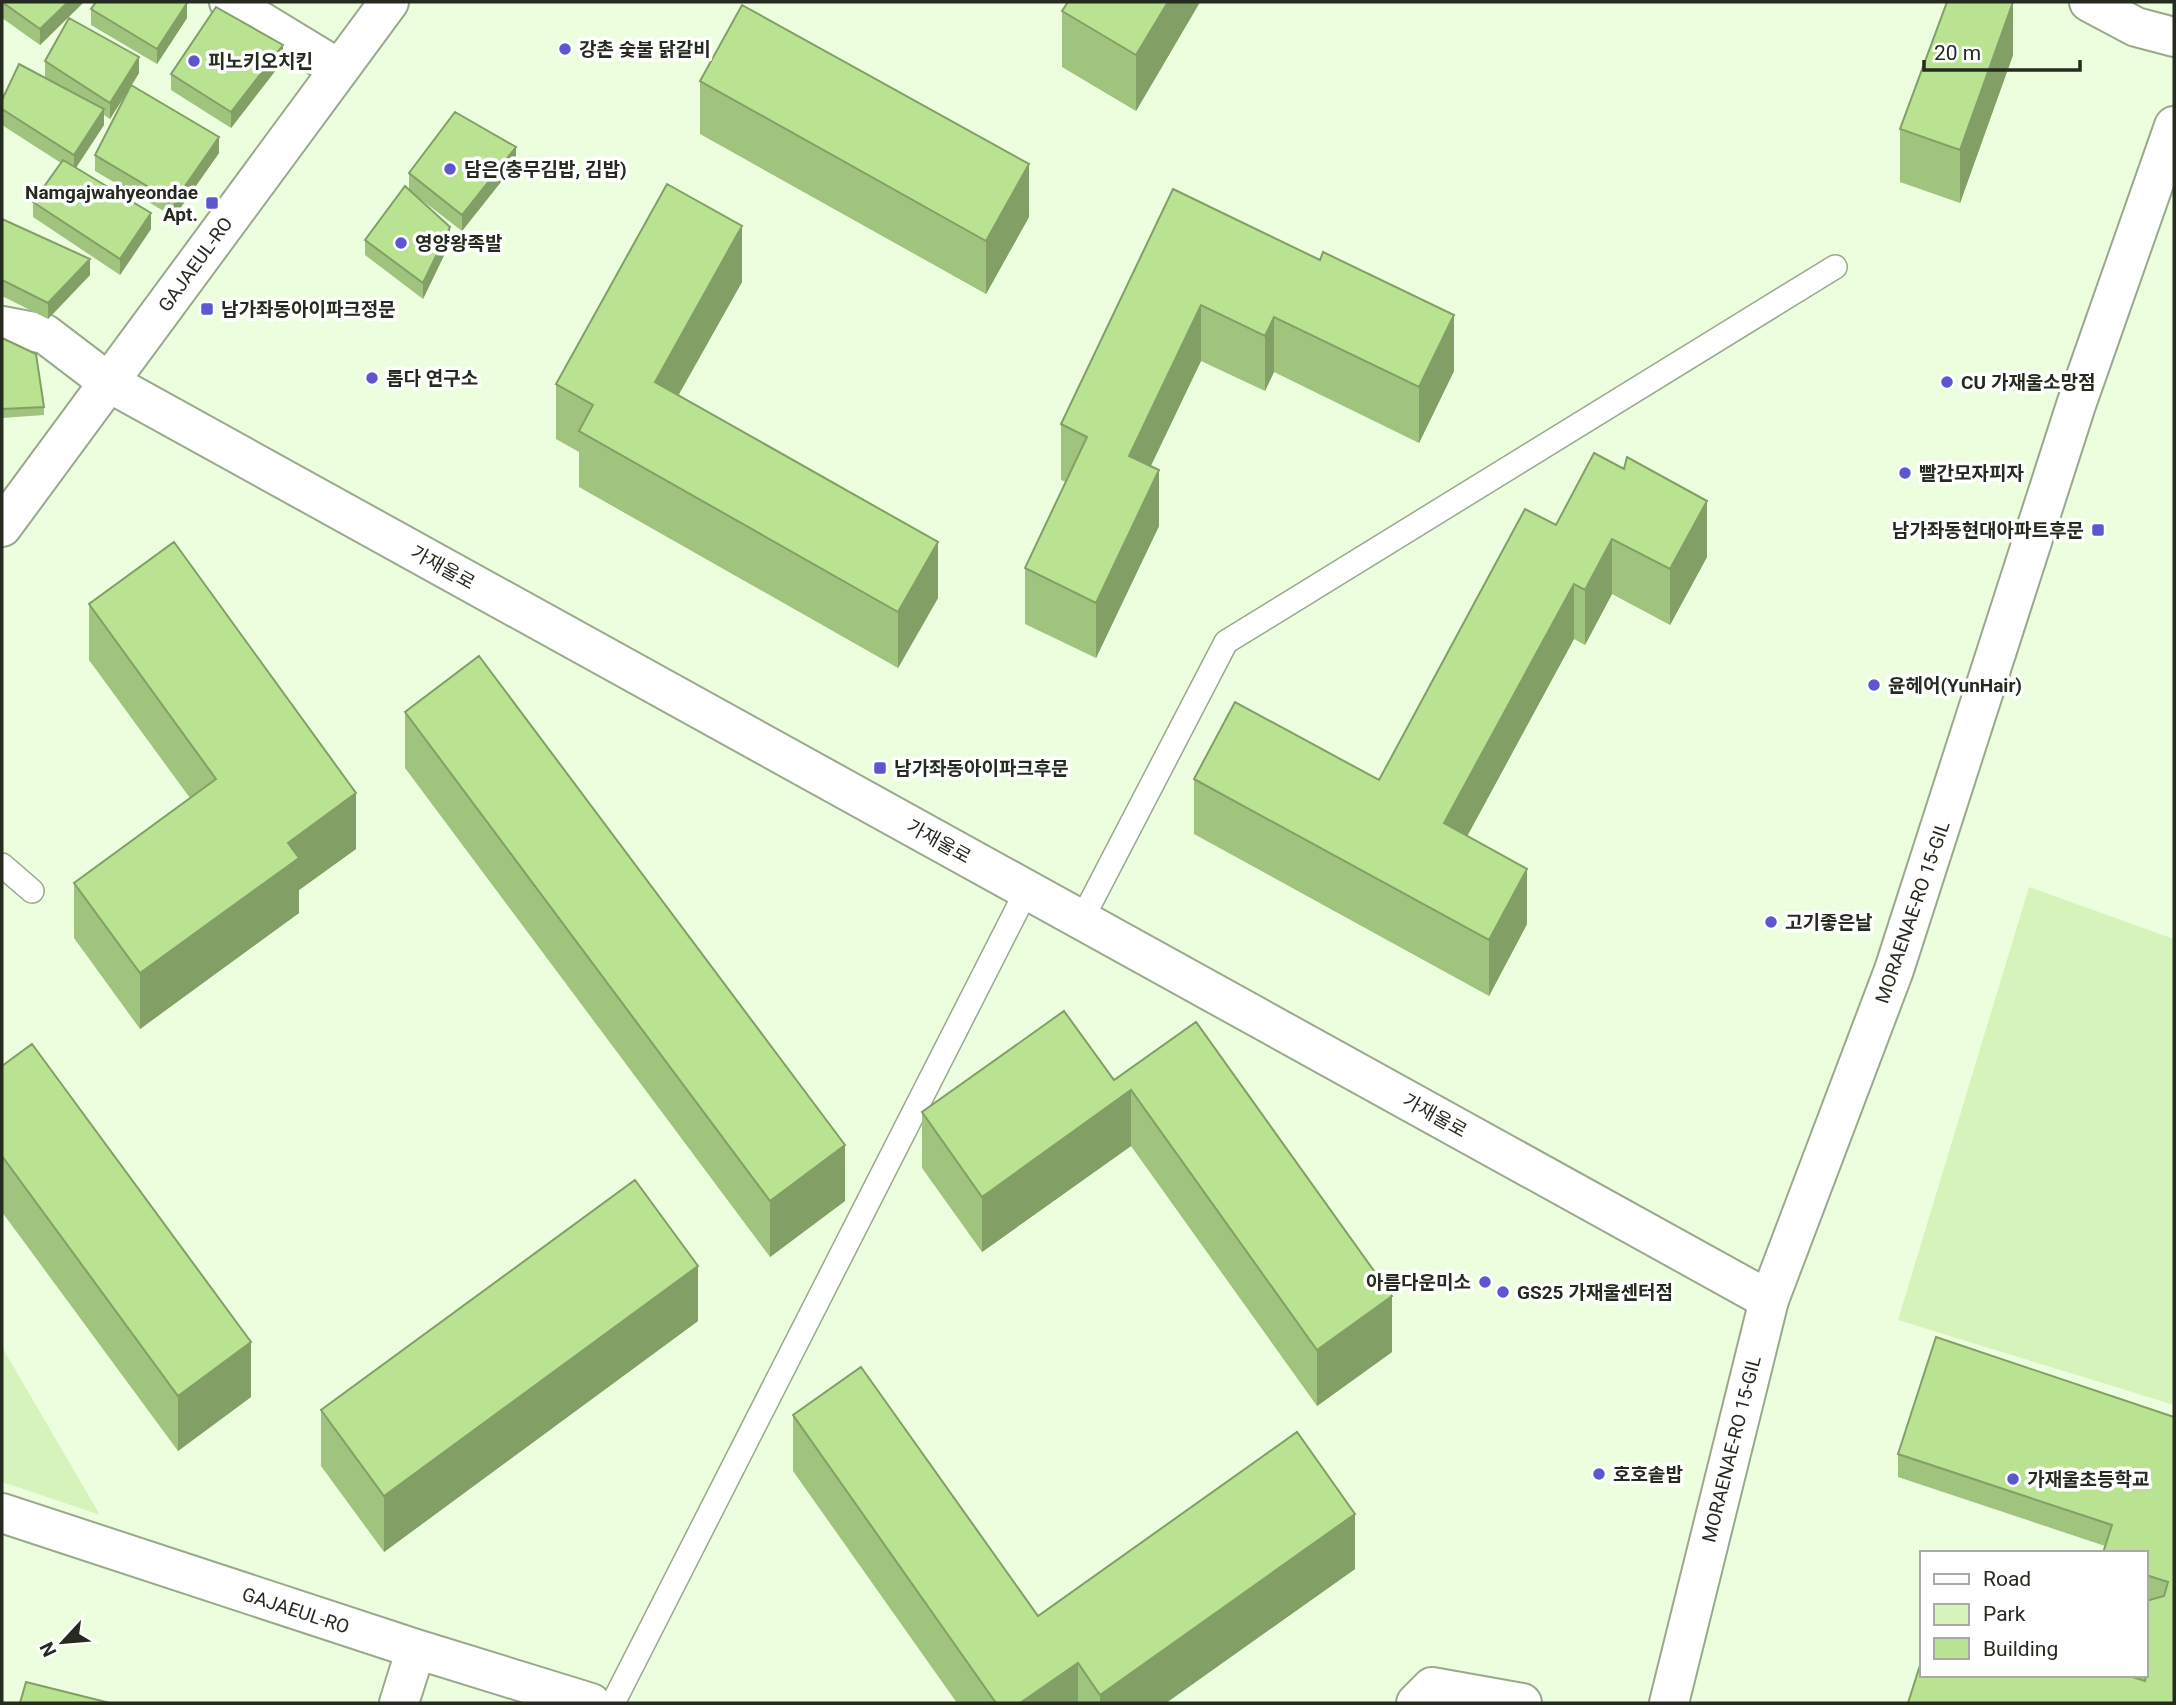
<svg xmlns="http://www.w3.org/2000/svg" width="2176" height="1705" font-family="Roboto,'Noto Sans KR',sans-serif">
	<rect width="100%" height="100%" fill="#edfedf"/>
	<path fill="#d6f3bb" d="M2029,887L2174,939V1405L1898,1320Z
		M2,1347L100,1515L2,1482Z"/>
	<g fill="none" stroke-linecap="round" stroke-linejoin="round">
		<defs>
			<path id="service" d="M2,865L32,891
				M1082,919L1226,642L1835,267
				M613,1703L1027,890"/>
			<path id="minor" d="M229,2L339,69
				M2089,2L2136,27L2174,37
				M2,326L45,334L108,382L1769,1300
				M2,527L389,2
				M2,1513L416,1649L591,1703
				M399,1703L416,1649
				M1416,1703L1432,1687L1522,1703"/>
			<path id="secondary" d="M1669,1703L1769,1300L1894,970L2076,405L2174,126"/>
		</defs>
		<use href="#service" stroke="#9aa98c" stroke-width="26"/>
		<use href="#minor" stroke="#9aa98c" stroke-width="42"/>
		<use href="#secondary" stroke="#9aa98c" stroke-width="42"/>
		<use href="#service" stroke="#fff" stroke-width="23"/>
		<use href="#minor" stroke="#fff" stroke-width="38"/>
		<use href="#secondary" stroke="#fff" stroke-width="38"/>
	</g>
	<path fill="#a0c37d" d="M2,2H84L40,45L2,18Z
		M1068,2H1200L1136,111L1062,67V11Z
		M91,9L187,18L157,64L91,25Z
		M2013,55L1960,203L1900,182V129Z
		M45,61L139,73L132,85L219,153L174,217L95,171V155L130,87L110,119L104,115V125L75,168L151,229L120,275L33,217V202L61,163L2,125V100L45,77Z
		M283,61L231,128L171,90V74Z
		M700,81L1029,217L986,294L700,134Z
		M516,163L462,231L410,191L450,243L423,299L365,255V240L409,189V173Z
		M1173,189L1320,260L1454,371L1419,443L1274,372L1265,391L1201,361L1150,466L1159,526L1096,658L1025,624V568L1066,482L1061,480V424Z
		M2,219L90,275L48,319L2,296Z
		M742,282L678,395L938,598L898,668L579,487V452L556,439V384Z
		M2,338L44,407V415L2,418Z
		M1624,469L1707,557L1670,625L1612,594L1585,645L1574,639L1467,836L1527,924L1489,996L1194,834V779L1379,780L1556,525Z
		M89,604L356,849L299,890V913L140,1029L74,938V883L190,798L89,660Z
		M405,712L845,1201L770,1257L405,768Z
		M1196,1022L1392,1352L1317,1406L1131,1146L982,1252L922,1168V1112L1114,1080Z
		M2,1066L251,1397L178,1451L2,1212Z
		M698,1321L384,1552L321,1466V1410Z
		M793,1415L1038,1616L1355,1569L1166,1703H957L793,1471Z
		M2174,1417V1703L1922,1675H2146V1601L2151,1600L2146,1598V1553L2105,1546L1898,1477V1454Z"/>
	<path fill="#829f66" d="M68,2H84L40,45V29Z
		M1168,2H1200L1136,111V55Z
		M2013,2V55L1960,203V150Z
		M187,3V18L157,64V49Z
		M283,45V61L231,128V112Z
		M139,57V73L110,119V103Z
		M104,109V125L74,171V155Z
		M219,137V153L174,217V202Z
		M516,147V163L462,231V215Z
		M1029,164V217L986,294V241Z
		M151,213V229L120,275V259Z
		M742,226V282L655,437V382Z
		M450,227V243L423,299V283Z
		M90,259V275L48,319V303Z
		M1201,305V361L1129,512V456Z
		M1454,315V371L1419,443V387Z
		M1274,317V372L1265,391V336Z
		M1159,470V526L1096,658V603Z
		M1707,501V557L1670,625V569Z
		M1612,539V594L1585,645V590Z
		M938,542V598L898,668V612Z
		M1574,584V639L1444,879V823Z
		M356,793V849L299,890V913L140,1029V973L288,843Z
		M1527,869V924L1489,996V940Z
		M1131,1090V1146L982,1252V1197Z
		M845,1145V1201L770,1257V1201Z
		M698,1266V1321L384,1552V1496Z
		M1392,1296V1352L1317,1406V1350Z
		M251,1342V1397L178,1451V1396Z
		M1355,1514V1569L1166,1703H1100V1695Z
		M1078,1663V1703H1020Z"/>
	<path fill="#bae391" stroke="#829f66" stroke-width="2" d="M2,2H68L40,29Z
		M96,2H186L187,3L157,49L91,9Z
		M1068,2H1168L1136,55L1062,11Z
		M1947,2H2013L1960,150L1900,129Z
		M742,5L1029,164L986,241L700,81Z
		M216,7L283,45L231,112L171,74Z
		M69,18L139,57L110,103L45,61Z
		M19,64L104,109L74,155L2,109V100Z
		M131,85L219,137L174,202L95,155Z
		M455,112L516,147L462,215L409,173Z
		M63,160L151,213L120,259L33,202Z
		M667,184L742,226L655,382L938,542L898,612L579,431L593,405L556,384Z
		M405,186L450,227L423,283L365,240Z
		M1173,189L1320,260L1323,252L1454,315L1419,387L1274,317L1265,336L1201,305L1129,456L1159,470L1096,603L1025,568L1087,437L1061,424Z
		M2,219L90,259L48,303L2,280Z
		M2,338L36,354L44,407L2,409Z
		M1594,453L1624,469L1627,457L1707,501L1670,569L1612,539L1585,590L1574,584L1444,823L1527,869L1489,940L1194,779L1235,702L1379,780L1525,509L1556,525Z
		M174,542L356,793L288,843L299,858L140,973L74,883L216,779L89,604Z
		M479,656L845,1145L770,1201L405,712Z
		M1064,1011L1114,1080L1196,1022L1392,1296L1317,1350L1131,1090L982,1197L922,1112Z
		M32,1044L251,1342L178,1396L2,1156V1066Z
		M635,1180L698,1266L384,1496L321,1410Z
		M1936,1337L2174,1417V1703H1908L1922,1659V1675H2126L2145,1681L2147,1672L2146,1601L2164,1596L2168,1582L2146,1575V1553H2103L2112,1525L1898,1454Z
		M861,1367L1038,1616L1297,1432L1355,1514L1100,1695L1078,1663L1020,1703H996L793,1415Z
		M26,1682L110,1703H20Z"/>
	<g fill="#5c57cf" stroke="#fff" stroke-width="2.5">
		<circle cx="565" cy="49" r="7"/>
		<circle cx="194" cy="61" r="7"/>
		<circle cx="450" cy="169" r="7"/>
		<rect x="205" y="196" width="14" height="14" rx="3.5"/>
		<circle cx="401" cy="243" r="7"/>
		<rect x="200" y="302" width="14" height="14" rx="3.5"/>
		<circle cx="372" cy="378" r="7"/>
		<circle cx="1947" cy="382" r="7"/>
		<circle cx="1905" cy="473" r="7"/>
		<rect x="2091" y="523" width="14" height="14" rx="3.5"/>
		<circle cx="1874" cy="685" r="7"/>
		<rect x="873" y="761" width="14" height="14" rx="3.5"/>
		<circle cx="1771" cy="922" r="7"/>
		<circle cx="1485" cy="1282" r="7"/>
		<circle cx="1503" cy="1292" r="7"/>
		<circle cx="1599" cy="1474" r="7"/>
		<circle cx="2013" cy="1479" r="7"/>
	</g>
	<g text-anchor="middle" stroke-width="7" stroke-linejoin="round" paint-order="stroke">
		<g font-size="19" font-weight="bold" fill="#252b1f" stroke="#fff" text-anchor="start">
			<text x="579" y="56">강촌 숯불 닭갈비</text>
			<text x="208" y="68">피노키오치킨</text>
			<text x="464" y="176">담은(충무김밥, 김밥)</text>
			<text x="198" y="199" text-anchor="end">Namgajwahyeondae<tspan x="198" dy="22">Apt.</tspan></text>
			<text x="415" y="250">영양왕족발</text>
			<text x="221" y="316">남가좌동아이파크정문</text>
			<text x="386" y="385">롭다 연구소</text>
			<text x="1961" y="389">CU 가재울소망점</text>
			<text x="1919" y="480">빨간모자피자</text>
			<text x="2084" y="537" text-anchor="end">남가좌동현대아파트후문</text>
			<text x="1888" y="692">윤헤어(YunHair)</text>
			<text x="894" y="775">남가좌동아이파크후문</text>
			<text x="1785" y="929">고기좋은날</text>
			<text x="1471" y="1289" text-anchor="end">아름다운미소</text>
			<text x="1517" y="1299">GS25 가재울센터점</text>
			<text x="1613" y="1481">호호솥밥</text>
			<text x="2027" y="1486">가재울초등학교</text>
		</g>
		<g font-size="19" fill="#252b1f" stroke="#fff">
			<text transform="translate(195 264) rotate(-54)" y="7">GAJAEUL-RO</text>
			<text transform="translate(443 567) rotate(29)" y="7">가재울로</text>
			<text transform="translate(939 841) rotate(29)" y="7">가재울로</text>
			<text transform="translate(1912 912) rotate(-71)" y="7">MORAENAE-RO 15-GIL</text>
			<text transform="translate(1435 1115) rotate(29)" y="7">가재울로</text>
			<text transform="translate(1731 1449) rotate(-76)" y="7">MORAENAE-RO 15-GIL</text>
			<text transform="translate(296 1610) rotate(18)" y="7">GAJAEUL-RO</text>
		</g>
	</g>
	<rect width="2176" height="1705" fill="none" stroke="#252b1f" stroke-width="7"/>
	<rect x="1920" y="1551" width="228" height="126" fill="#ffffff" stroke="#a8aaa5" stroke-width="2"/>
	<rect x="1934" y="1574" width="35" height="10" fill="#ffffff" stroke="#a8aaa5" stroke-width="2"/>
	<text x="1983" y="1586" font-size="21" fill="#252b1f">Road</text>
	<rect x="1934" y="1604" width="35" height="21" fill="#d6f3bb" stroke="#a8aaa5" stroke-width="2"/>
	<text x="1983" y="1621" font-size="21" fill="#252b1f">Park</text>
	<rect x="1934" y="1638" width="35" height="21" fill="#bae391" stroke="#a8aaa5" stroke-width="2"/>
	<text x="1983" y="1656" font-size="21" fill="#252b1f">Building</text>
	<g transform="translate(63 1642) rotate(244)" stroke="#ffffff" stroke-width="5" paint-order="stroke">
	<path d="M0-5L12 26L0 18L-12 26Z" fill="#252b1f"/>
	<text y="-10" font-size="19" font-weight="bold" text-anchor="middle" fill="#252b1f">N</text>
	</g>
	<path d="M1924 60v10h156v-10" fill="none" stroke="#252b1f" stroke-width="3.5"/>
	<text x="1934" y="60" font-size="21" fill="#252b1f" stroke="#ffffff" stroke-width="5" paint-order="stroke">20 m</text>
</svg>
